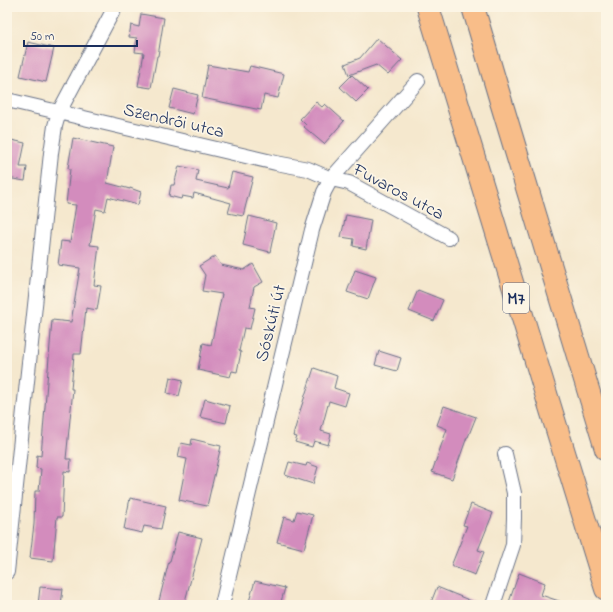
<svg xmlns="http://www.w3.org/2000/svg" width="613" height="612" font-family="'Indie Flower',sans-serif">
	<rect width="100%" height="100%" fill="#fcf5e5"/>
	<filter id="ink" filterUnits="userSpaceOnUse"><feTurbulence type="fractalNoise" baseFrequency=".025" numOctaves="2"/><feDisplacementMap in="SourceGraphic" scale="8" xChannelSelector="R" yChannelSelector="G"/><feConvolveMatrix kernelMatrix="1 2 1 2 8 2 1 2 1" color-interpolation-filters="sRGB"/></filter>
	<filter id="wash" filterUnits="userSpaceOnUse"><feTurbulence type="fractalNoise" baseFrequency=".012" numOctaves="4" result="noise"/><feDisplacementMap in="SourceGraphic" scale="16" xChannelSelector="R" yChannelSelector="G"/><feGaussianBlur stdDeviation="0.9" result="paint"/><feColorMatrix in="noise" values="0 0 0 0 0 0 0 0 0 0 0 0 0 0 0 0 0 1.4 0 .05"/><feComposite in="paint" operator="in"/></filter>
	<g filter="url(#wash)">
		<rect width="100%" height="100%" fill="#f5e8ce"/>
		<g id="blocks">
			<path fill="#d38cbd" d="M141,14L164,18L158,56H157L151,88L138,86L144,53L135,52L137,38L129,37L131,25L139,27Z
				M377,38L402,60L388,75L376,65L349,75L345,64L360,58Z
				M28,42L54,48L46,82L20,76Z
				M208,65L248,72L250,66L284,74L278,98L264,95L261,110L202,98Z
				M352,75L368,90L356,102L340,87Z
				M174,89L198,95L193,114L169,108Z
				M316,102L322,107L325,104L344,121L324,144L304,127L306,125L300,119Z
				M73,138L113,147L107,183L130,189V188L141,192L138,205L108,197L105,211L96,209L90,245L99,246L94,285L101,286L97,310L86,308L81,354H74L71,389H73L66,459H71L70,472L64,471L62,517H57L53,561L30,558L34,524L35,491H39L41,469L36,468L37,455L41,456L52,320L71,322L80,268L58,265L61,241L70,242L76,205L66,204L70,169L68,168Z
				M7,139L25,143L20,167H27L25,181L7,178Z
				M179,166L198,170L196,181L228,188L232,172L253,177L243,216L228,213L231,203L194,193L193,198L182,196L181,199L169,196L171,185H174Z
				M346,215L371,220L366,249L353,246L354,239L341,237Z
				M249,216L276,223L270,252L243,245Z
				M215,256L221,265L244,270L253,264L263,282L254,287L250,307L255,308L250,329L244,328L239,351L241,352L237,372L232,371L230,377L198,370L203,343L211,345L222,294L202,291L205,275L199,266Z
				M355,270L376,277L368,299L347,292Z
				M418,290L443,300L434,321L409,311Z
				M379,351L401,358L397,371L375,365Z
				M314,368L337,376L334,388L349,393L345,406L329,401L321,431L331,434L328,445L314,441L312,447L295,442L297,437L293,436L300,411Z
				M170,377L183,380L179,396L167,393Z
				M205,399L230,406L226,423L200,417Z
				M444,406L476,417L468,437H467L452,479L432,472L447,429L437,425Z
				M192,439L221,446L207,506L179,500L187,459L178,457L181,443L191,445Z
				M289,462L306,466L307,463L318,467L313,484L285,475Z
				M130,498L166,506L161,529L144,526L142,533L124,529Z
				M471,504L493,513L478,550L484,552L475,575L451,566L467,526L463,525Z
				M297,511L313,515L304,549L277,542L284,517L294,520Z
				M178,532L202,538L198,553L184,605H158L169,561H170Z
				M519,573L545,583L541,595L565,603V605H508Z
				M255,581L285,588L280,605H248Z
				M40,587L63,589L61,605H38Z
				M437,587L481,605H430Z"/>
		</g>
	</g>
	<g filter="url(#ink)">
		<use href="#blocks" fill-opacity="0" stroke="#677085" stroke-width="1"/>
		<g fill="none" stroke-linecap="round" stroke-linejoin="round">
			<defs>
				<path id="street" d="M7,100L276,163L308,169L331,179L349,183L449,238
					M7,572L51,153L55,126L59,112L115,7
					M222,605L312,230L324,192L331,179L418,81
					M493,605L513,545L514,518V493L505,454"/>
				<path id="highway" d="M428,7L547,397L606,589
					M473,7L502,105L606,449"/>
			</defs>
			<use href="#street" stroke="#677085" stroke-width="16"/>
			<use href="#highway" stroke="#677085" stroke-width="24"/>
			<use href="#street" stroke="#fff" stroke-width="14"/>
			<use href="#highway" stroke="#f8bd89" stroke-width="22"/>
		</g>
	</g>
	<g text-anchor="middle" stroke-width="3.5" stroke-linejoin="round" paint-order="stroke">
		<rect fill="#fcf5e5" stroke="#5e6a86" stroke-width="1" x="503" y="283" width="26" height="30" rx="3"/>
		<g font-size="17" font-weight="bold" fill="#1b2f5e">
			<text x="516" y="304">M7</text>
		</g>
		<g font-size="18" fill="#1b2f5e" stroke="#fcf5e5">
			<text transform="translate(174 120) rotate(13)" y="6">Szendrői utca</text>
			<text transform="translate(399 191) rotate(28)" y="6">Fuvaros utca</text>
			<text transform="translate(270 323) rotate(-76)" y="6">Sóskúti út</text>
		</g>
	</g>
	<rect width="613" height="612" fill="none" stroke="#fcf5e5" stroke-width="24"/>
	<path d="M24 40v6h113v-6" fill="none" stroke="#1b2f5e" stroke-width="2"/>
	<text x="30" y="40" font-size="12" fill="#1b2f5e" stroke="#fcf5e5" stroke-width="3" paint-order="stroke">50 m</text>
</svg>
